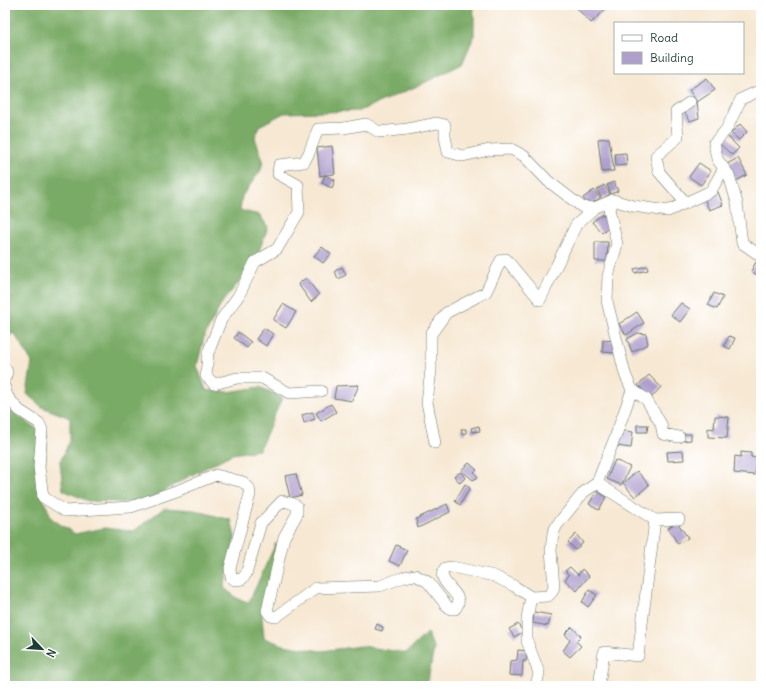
<svg xmlns="http://www.w3.org/2000/svg" width="766" height="691" font-family="Delius,sans-serif">
	<rect width="100%" height="100%" fill="#fff"/>
	<filter id="ink" filterUnits="userSpaceOnUse"><feTurbulence type="fractalNoise" baseFrequency=".025" numOctaves="2"/><feDisplacementMap in="SourceGraphic" scale="8" xChannelSelector="R" yChannelSelector="G"/><feConvolveMatrix kernelMatrix="1 2 1 2 8 2 1 2 1" color-interpolation-filters="sRGB"/></filter>
	<filter id="wash" filterUnits="userSpaceOnUse"><feTurbulence type="fractalNoise" baseFrequency=".012" numOctaves="4" result="noise"/><feDisplacementMap in="SourceGraphic" scale="16" xChannelSelector="R" yChannelSelector="G"/><feGaussianBlur stdDeviation="0.9" result="paint"/><feColorMatrix in="noise" values="0 0 0 0 0 0 0 0 0 0 0 0 0 0 0 0 0 1.4 0 .05"/><feComposite in="paint" operator="in"/></filter>
	<g filter="url(#wash)">
		<rect width="100%" height="100%" fill="#f7e8d3"/>
		<path fill="#7aab66" stroke="#4c744d" d="M5,5H473L474,16V36L462,64L422,84L359,111L284,113L259,126L255,138L263,160L261,170L242,196L240,210L259,215L268,227L254,264L223,301L204,337L197,366L206,390L228,392L260,387L282,398L259,450L232,454L186,478L145,503L88,501L63,490L60,462L70,440V418L42,407L27,394L32,362L14,333L5,338Z
			M5,407L47,436L41,494L52,519L75,534L104,528L134,531L164,508L194,510L231,520L235,537L224,588L238,599L249,602L276,543L280,551L262,617L264,638L283,645L321,651L362,646L406,653L427,633L434,648L427,686H5Z"/>
		<g id="blocks">
			<path fill="#af9fcd" d="M574,5H610L591,23Z
				M707,78L715,90L697,102L689,90Z
				M697,102L699,118L690,121L684,111Z
				M740,124L747,132L739,140L731,133Z
				M727,136L739,148L732,155L720,144Z
				M609,138L614,171L602,172L598,139Z
				M332,146L335,174L325,175L335,180L332,188L322,183L325,175L320,176L317,148Z
				M626,153L627,165L616,166L615,154Z
				M738,158L747,175L736,181L727,164Z
				M699,163L711,171L701,185L689,177Z
				M614,182L618,191L611,194L607,185Z
				M604,185L610,194L602,199L597,190Z
				M594,190L600,198L588,205L583,198Z
				M718,192L723,205L709,210L704,198Z
				M603,214L611,224L602,233L592,222Z
				M595,242H608L607,261H595Z
				M322,247L331,254L323,263L314,256Z
				M756,262L761,265L760,277L751,271Z
				M647,266L648,270L635,273L634,269Z
				M342,267L346,275L338,279L335,271Z
				M306,278L319,295L311,302L298,284Z
				M714,293L723,297L717,309L708,305Z
				M681,303L690,309L680,322L671,315Z
				M283,304L296,312L286,328L273,320Z
				M637,312L644,323L626,335L619,324Z
				M264,328L273,334L266,346L256,339Z
				M238,332L251,342L247,348L234,338Z
				M638,333L646,334L648,344L632,352L627,339Z
				M729,336L735,338L730,349L724,346Z
				M603,340L616,341L615,353L602,352Z
				M649,375L661,387L651,398L638,385Z
				M359,385L352,401L334,398L336,386Z
				M331,404L336,412L321,421L316,413Z
				M313,412L315,419L304,423L302,415Z
				M715,416L729,417L727,438L708,437V428L714,429Z
				M637,425H648L647,432H637Z
				M479,426L480,431L472,432L471,428Z
				M461,429H466V433L462,434Z
				M619,430L633,432L631,448L617,446Z
				M681,434H691V440L681,441Z
				M683,451L684,460L668,461L667,452Z
				M741,452L751,453V457L757,458L755,475L734,473L735,456L741,457Z
				M615,460L630,467L621,485L607,479Z
				M469,463L477,470L474,472L478,477L473,480L461,470Z
				M637,471L649,485L635,497L623,483Z
				M461,472L465,478L460,483L454,476Z
				M296,474L302,495L290,498L285,476Z
				M465,484L470,488L460,505L455,501Z
				M597,491L606,497L599,510L589,504Z
				M447,504L450,512L418,528L416,519Z
				M677,522L688,538L678,544L668,528Z
				M576,534L583,543L575,550L568,542Z
				M396,545L407,550L400,566L389,561Z
				M570,567L578,575L582,569L589,576L577,591L565,580L569,575L565,571Z
				M589,590L597,595L588,607L582,602Z
				M534,612L551,615L548,626L533,623Z
				M377,624L383,627L382,631L375,629Z
				M518,624L523,632L514,637L509,629Z
				M572,627L581,636L576,641L581,646L570,657L563,651L570,640L565,634Z
				M518,650L527,651L526,661H523L522,676L509,675L510,661L517,660Z"/>
		</g>
	</g>
	<g filter="url(#ink)">
		<use href="#blocks" fill-opacity="0" stroke="#6b796c" stroke-width="1"/>
		<g fill="none" stroke-linecap="round" stroke-linejoin="round">
			<defs>
				<path id="minor" d="M761,90L741,99L726,130L714,143L717,159L729,175L737,203L742,243L761,256
					M686,203L659,172L656,156L678,137L676,112L690,102
					M5,368L7,372L5,378
					M5,388L7,396L19,410L39,423L42,430L39,467L43,497L65,511L131,507L179,490L216,475L243,482L249,488L250,494L230,568L231,577L235,580L242,579L246,574L261,523L282,501L291,503L297,506V514L284,537L267,611L271,616L276,617L316,588L380,586L404,577L415,575L428,582L446,605L451,609H455C469,593 433,584 445,568L452,567L494,576L514,586L531,597L548,596L552,592L554,587L551,550L553,533L557,525L584,492L597,483L616,435L632,390
					M321,391L289,393L262,378H237L214,384L206,376L208,353L221,320L239,295L255,262L277,249L299,212L298,185L278,174L279,165L304,162L309,153L318,129L344,128L366,124L379,132L408,129L437,123L445,125V136L448,152L463,156L489,150L511,149L524,156L548,181L582,207L594,208L613,200
					M679,437L663,434L661,424L646,399L632,390L625,374L607,301L608,276L617,244L609,209L613,200L633,206L668,211L711,191L724,168
					M435,443L427,402L431,370V334L446,313L486,292L501,260L506,259L540,300L576,225L594,208
					M597,483L655,520L679,519
					M531,597L527,618V641L539,673L536,686
					M599,686L604,652L638,656L655,520"/>
			</defs>
			<use href="#minor" stroke="#6b796c" stroke-width="12"/>
			<use href="#minor" stroke="#fff" stroke-width="11"/>
		</g>
	</g>
	<rect width="766" height="691" fill="none" stroke="#fff" stroke-width="20"/>
	<rect x="614" y="22" width="130" height="52" fill="#ffffff" stroke="#a5b1ae"/>
	<rect x="622" y="35" width="20" height="6" fill="#ffffff" stroke="#a5b1ae"/>
	<text x="650" y="42" font-size="12" fill="#1f3d34">Road</text>
	<rect x="622" y="52" width="20" height="12" fill="#af9fcd" stroke="#a5b1ae"/>
	<text x="650" y="62" font-size="12" fill="#1f3d34">Building</text>
	<g transform="translate(42 649) rotate(115)" stroke="#ffffff" stroke-width="3" paint-order="stroke">
	<path d="M0-3L7 15L0 10L-7 15Z" fill="#1f3d34"/>
	<text y="-6" font-size="11" font-weight="bold" text-anchor="middle" fill="#1f3d34">N</text>
	</g>
</svg>
